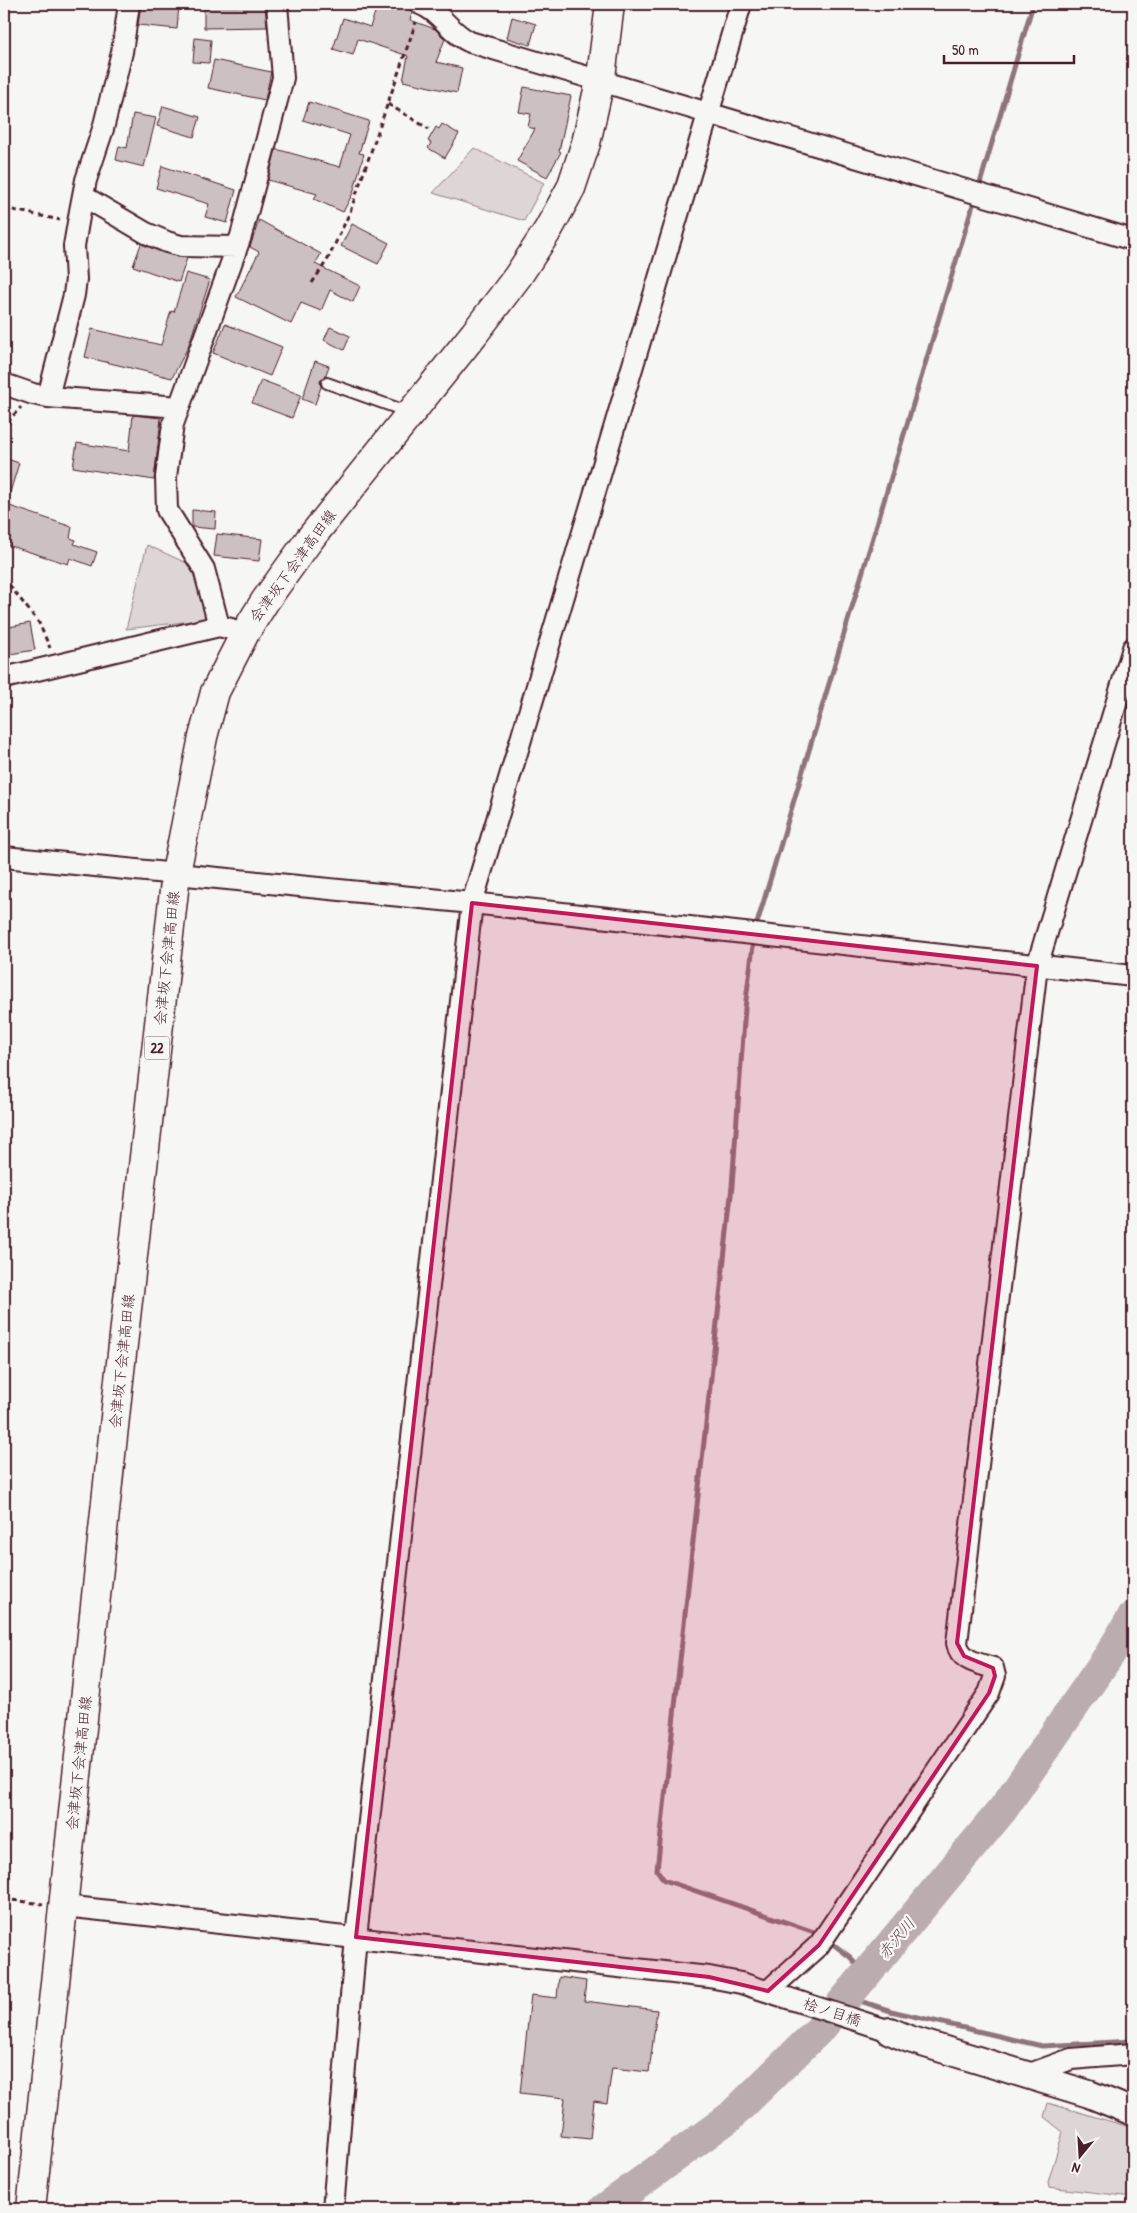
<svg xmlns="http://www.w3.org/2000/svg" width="1137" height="2213" font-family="'Patrick Hand','Klee One',sans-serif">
	<rect width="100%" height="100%" fill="#f6f6f2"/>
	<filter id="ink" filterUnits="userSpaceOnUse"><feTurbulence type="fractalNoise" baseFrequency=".02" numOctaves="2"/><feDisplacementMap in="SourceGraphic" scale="10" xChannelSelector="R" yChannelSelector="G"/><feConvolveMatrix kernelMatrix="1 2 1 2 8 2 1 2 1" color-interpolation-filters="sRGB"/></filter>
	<g filter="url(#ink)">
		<path fill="#ddd6d5" stroke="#947a80" d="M474,148L544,183L524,221L433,193Z
			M147,545L191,565L201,583L209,619L126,629Z
			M1048,2103L1133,2128V2197L1049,2187L1048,2182L1063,2132L1044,2117Z"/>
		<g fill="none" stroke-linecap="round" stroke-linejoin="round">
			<path stroke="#8e747a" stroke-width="5" d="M978,190L1033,4
				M755,930L975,198
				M754,938L745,1008L732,1186L657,1870L664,1880L820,1934
				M829,1941L850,1957L866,1974
				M848,1997L891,2011L1042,2046L1133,2041"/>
			<path stroke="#bbadae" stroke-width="31" d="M604,2209L730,2117L822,2027L1003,1809L1110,1654L1133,1616"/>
		</g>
		<path fill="#ccc1c0" stroke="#4a1f2b" d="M141,4H179L177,29L138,25Z
			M378,4H403L408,6L412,13L410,20L435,29L445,39L436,62L462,68L457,93L403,81L408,56L358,39L353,55L333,49L343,18L370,27Z
			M204,6H265L267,27L204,28Z
			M512,17L536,24L530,45L507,38Z
			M195,38L211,40L209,63L193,62Z
			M214,60L271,72L265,100L208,88Z
			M524,87L571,96L559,151L561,152L547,177L517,161L535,129L528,127L531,114L519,112Z
			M309,102L369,121L359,153L364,154L353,193L343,212L314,199L317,194L268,180L276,149L340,167L350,135L303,120Z
			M163,106L200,117L194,137L157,126Z
			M133,114L156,118L144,167L116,160L119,146L127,148Z
			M442,124L459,134L445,158L428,148L431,143L428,141L436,127L439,129Z
			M162,166L236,190L227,223L205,217L209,204L156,188Z
			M259,220L321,254L315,264L360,286L353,302L330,290L321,311L301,303L291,324L236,297L259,252L250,247Z
			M352,224L389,243L378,264L341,246Z
			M141,244L164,253L187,258L179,282L133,266Z
			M186,273L210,280L188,347L172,378L85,357L92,329L161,345L171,311L174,312Z
			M225,324L282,347L270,376L213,353Z
			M330,327L350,336L344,350L324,340Z
			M315,361L329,366L325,377L320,381L321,387L315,404L302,399Z
			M261,380L301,395L292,418L252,403Z
			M133,415L161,418L154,480L73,467L77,443L129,451Z
			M4,458L19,463L7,502H4Z
			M4,504L72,527L70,538L76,540L74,544L97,552L92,566L70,558L68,564L4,544Z
			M192,510L216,512L215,529L192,527Z
			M217,534L262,539L259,561L214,556Z
			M30,623L35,650L4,655V628Z
			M559,1977L586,1981L584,2001L657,2010L649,2072L612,2068L607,2103L594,2101L590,2139L561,2136L565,2098L520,2093L531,1995L557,1998Z"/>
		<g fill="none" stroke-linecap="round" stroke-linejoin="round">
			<defs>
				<path id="service" d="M327,383L408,412"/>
				<path id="minor" d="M420,4C440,11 450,33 470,42L1133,240
					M83,196L146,233L167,242L181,246L237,247
					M4,384L33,394L48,397L179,407
					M48,397L74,295L76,279L74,246L80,211L86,180L103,129L122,52L129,4
					M219,626L204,569L167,510L166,477L173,424L241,236L283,78L277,4
					M4,678L219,626L231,629
					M4,857L472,903L1133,976
					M64,1906L709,1977L741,1983L890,2031
					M768,1991L819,1945L989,1693L995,1676L993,1668C978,1663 960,1661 957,1643L1037,966L1133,648
					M1027,2075L1071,2059L1133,2054
					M333,2209L356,1937L472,903L741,4"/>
				<path id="tertiary" d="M890,2031L909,2039L1089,2094L1133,2112"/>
				<path id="primary" d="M31,2209L118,1389L176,873L203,737L215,692L245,633L265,601L309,540L474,334L518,276L548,230L571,188L586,143L601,77L610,4"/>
			</defs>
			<use href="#service" stroke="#4a1f2b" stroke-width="14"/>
			<use href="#minor" stroke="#4a1f2b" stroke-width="24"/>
			<use href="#tertiary" stroke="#4a1f2b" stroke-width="30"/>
			<use href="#primary" stroke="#4a1f2b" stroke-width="31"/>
			<path stroke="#4a1f2b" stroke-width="3" stroke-dasharray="5 4" stroke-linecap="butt" d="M388,104L429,129
				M4,208L60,220
				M312,283L328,259L350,212L416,22
				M4,431L11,418L21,407
				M4,578L39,623L50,648
				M4,1899L43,1904"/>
			<use href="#service" stroke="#f6f6f2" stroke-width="10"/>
			<use href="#minor" stroke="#f6f6f2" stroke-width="20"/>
			<use href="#tertiary" stroke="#f6f6f2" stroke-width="26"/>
			<use href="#primary" stroke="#f6f6f2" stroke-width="28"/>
		</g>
	</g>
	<path fill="#c2185b" fill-opacity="0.2" stroke="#c2185b" stroke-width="4" stroke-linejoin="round" d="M472,903L1037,966L957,1643L964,1656L993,1668L995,1676L989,1693L819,1945L768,1991L709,1977L356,1937Z"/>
	<g text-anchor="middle" stroke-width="4.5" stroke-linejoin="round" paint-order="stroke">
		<rect fill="#f6f6f2" stroke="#7e6067" stroke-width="1" x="144.5" y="1036.5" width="25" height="23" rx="4"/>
		<g font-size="14" font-weight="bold" fill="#4a1f2b">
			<text x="157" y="1053">22</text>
		</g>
		<g font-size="15" fill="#4a1f2b" stroke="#f6f6f2">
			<text transform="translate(293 566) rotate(-54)" y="5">会津坂下会津高田線</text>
			<text transform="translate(167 958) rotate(-84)" y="5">会津坂下会津高田線</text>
			<text transform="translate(122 1361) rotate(-84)" y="5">会津坂下会津高田線</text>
			<text transform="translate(79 1763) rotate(-84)" y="5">会津坂下会津高田線</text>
			<text transform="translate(832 2012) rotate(18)" y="5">桧ノ目橋</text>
		</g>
		<g font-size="16" font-style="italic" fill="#6c4a52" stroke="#f6f6f2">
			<text transform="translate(896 1938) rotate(-50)" y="6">赤沢川</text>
		</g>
	</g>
	<rect width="1137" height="2213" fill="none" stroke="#f6f6f2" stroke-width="20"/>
	<rect x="10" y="10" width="1117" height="2193" fill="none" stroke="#4a1f2b" stroke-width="2" filter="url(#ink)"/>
	<g transform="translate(1080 2156) rotate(198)" stroke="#f6f6f2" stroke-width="4" paint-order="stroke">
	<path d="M0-4L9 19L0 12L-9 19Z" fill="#4a1f2b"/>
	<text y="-8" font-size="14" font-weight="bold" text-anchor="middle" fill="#4a1f2b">N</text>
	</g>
	<path d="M944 55v8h130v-8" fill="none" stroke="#4a1f2b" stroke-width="2.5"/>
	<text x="952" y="55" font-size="15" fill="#4a1f2b" stroke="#f6f6f2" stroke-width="4" paint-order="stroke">50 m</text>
</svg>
